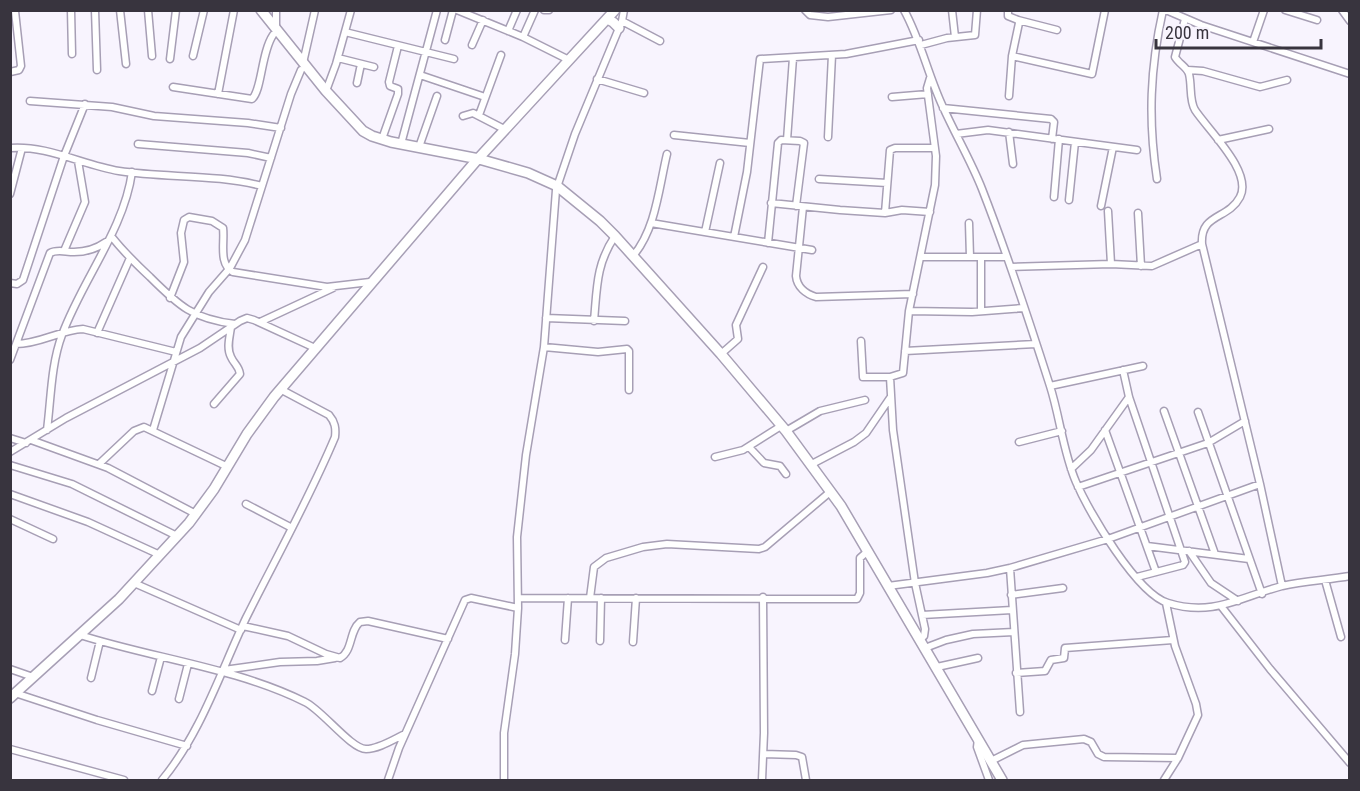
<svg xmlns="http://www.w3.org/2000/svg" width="1360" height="791" font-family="'Roboto Condensed',sans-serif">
	<rect width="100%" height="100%" fill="#f8f4fe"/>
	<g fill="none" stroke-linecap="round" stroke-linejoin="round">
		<defs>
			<path id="street" d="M71,10L72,54
				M95,10L97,70
				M120,10L126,64
				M148,10L152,56
				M457,10L523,37L569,60
				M544,10H549
				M805,10L810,15L828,17L891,10
				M904,10C921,41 928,75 943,107C955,134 971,161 982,189C1007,253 1029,320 1050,386C1060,417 1063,452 1076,482C1089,512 1137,594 1168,603C1213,617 1240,597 1282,586C1304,581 1327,580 1350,576
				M952,10L955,37
				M1008,10V16L1018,20L1019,23L1012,56L1009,96
				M1166,10L1201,25L1350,74
				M1285,10L1317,20
				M1342,10L1350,21
				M1185,19L1175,57C1179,64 1187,67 1189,74C1192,86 1189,100 1195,110C1209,131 1253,172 1240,197C1228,220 1200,213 1202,244L1260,484L1282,586
				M1018,20L1057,30
				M622,21L660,41
				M276,28V10
				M508,31L517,10
				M345,32L454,59
				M523,37L535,10
				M445,40L453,10
				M1253,42L1264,10
				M472,45L483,20
				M921,45L947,38L975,35L977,10
				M193,56L204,10
				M1012,56L1092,74L1105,10
				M338,58L374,67
				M170,59L176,10
				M303,63L315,10
				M1188,70L1203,71L1260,87L1287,80
				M10,72L19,70L21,66L15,11
				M420,75L485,97
				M597,79L644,93
				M357,83L361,64
				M173,87L252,99C262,90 261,53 273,35
				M326,91L336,64L351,10
				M218,94L234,10
				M892,97L928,94
				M30,101L112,107L154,116L248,123L281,128
				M943,108L1051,119L1054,122L1052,139
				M479,115L501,55
				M463,116L473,113L506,130
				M1009,132L1013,164
				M956,134L988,130L1137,150
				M674,135L750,143
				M828,137L832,55
				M382,139L398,94V89L390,86L389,82L398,46
				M787,140L793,58
				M1218,140L1269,129
				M138,144L248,153L271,158
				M401,144L437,10
				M419,147L437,96
				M10,148C47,145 83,165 119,171C166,178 216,174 262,186
				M819,179L887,183
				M1157,179C1148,120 1150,68 1163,10
				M10,194L22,148
				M1054,197L1059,139
				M1069,200L1075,142
				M771,203L840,210L885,213L902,210L930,212
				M1101,206L1113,147
				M803,207L796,276C797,287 806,294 816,297L913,294
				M1108,211L1111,264
				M885,213L890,150L895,148H935
				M1138,213L1141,266
				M651,223L812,250
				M969,223L970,257
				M705,232L720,163
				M111,236C123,251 136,264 150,277C179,306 193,319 235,324
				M734,237L747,172L760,59L846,54L919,40
				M768,243L778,143L781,140L800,141L804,143L796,206
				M64,251L85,202L78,161
				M633,256C656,229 659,187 667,154
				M921,257H1007
				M1011,267L1111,264L1152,266L1202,244
				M10,283L17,284L23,280L64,156L85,104
				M170,298L184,262L181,233L184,220L189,217L212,221L223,228C225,242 218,264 233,272L327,287L370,282
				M909,311L972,312L1024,308
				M981,311V257
				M546,318L625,321
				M594,321C597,288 596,264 615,236
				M260,322L333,288
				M97,333L130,258
				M861,341L863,377H890L903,373L909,311L935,185L936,156L927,88L930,78
				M16,344C40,344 60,330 83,329L176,352
				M544,347L598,352L627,349L629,351V390
				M905,351L1036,344
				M721,354L738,339L736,325L763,267
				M10,360L50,253C57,249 65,252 74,252C86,252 96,249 106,242
				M1123,370L1129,397L1185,562L1183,565L1137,577
				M890,377L893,430L915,583L925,629L924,636L920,640
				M1050,386L1143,366
				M214,404L240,374C239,366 234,364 231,357C226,348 230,336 231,327
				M1164,411L1215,554
				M1198,412L1262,594
				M47,430C51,399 51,364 62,335C82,280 124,230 132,172
				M153,430L181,337L209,292L230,268L245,240L291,94L301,70
				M1105,430L1156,572
				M786,431L820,411L865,400
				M10,438L26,443
				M31,440L108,468L196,514
				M1019,442L1062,431
				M749,447L764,463L780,466L786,474
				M10,452L66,418L200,348L240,321L247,318L254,320L315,348
				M715,457L743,450L781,426
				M99,464L134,431L144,427L228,467
				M10,465L72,484L177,536
				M810,465L854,442L866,433L890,398
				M1071,469L1091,450L1129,397
				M1078,487L1208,443L1245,421
				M10,494L88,522L160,555
				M246,504L292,528
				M10,519L53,539
				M1147,546L1249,559
				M1189,551L1211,583L1238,601
				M1010,568L1020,712
				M1325,580L1341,637
				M134,583L241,630
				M888,586L987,573L1010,568L1108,539L1260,484
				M1011,595L1063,588
				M518,598L857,599L860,593V558L868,551
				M590,598L594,567L606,558L643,547L667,544L759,549L765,547L830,492
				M1221,606L1270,669L1350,763
				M922,615L1012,610
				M243,626L288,636L326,654L340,658C353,651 349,631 360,622L368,621L448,639
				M80,635C152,658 237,668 305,702C322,710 351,749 366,749C379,749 394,739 405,734
				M565,640L568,598
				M600,641L601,598
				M633,642L636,598
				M925,648L946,640L973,634L1014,632
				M937,667L978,658
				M10,669L33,677
				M224,670L280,662L317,661L335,658
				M1016,673L1045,671L1051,660L1064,658L1065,648L1173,640
				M91,678L100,641
				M152,691L161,657
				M15,693L97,720L187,746
				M179,699L188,664
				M978,739L977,747L989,780
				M10,749L124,780
				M764,754L796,755L802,757L806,780
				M991,761L1023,745L1084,739L1091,742L1098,754L1104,757L1178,758
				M162,780C201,733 220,673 246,618C276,558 309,499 335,437C336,428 335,422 329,415L280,389
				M388,780L399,748L465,600L471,598L518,608
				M504,780V733L515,654L518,608L517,537L526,455L544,347L556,190L575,134L622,21L624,10
				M762,780L764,733L763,597
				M1164,780L1178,758L1198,715L1196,704L1175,646L1166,603"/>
			<path id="primary" d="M261,10L326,91L363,131L372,136L391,142L479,159L528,173L557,186L600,221L615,236L721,354L786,431L841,506L1002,780
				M607,19L613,22L619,28
				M10,698L119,599L189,523L214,489L247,434L274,397L476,161L615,10"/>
		</defs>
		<use href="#street" stroke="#a79fb5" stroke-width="9"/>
		<use href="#primary" stroke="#a79fb5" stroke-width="12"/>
		<use href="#street" stroke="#fff" stroke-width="6"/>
		<use href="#primary" stroke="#fff" stroke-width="9"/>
	</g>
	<rect width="1360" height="791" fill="none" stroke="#38343e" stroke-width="24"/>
	<path d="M1156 39v9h165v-9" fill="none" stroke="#38343e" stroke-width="3"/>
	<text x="1165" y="39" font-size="18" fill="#38343e" stroke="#f8f4fe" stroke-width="4.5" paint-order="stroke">200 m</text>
</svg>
